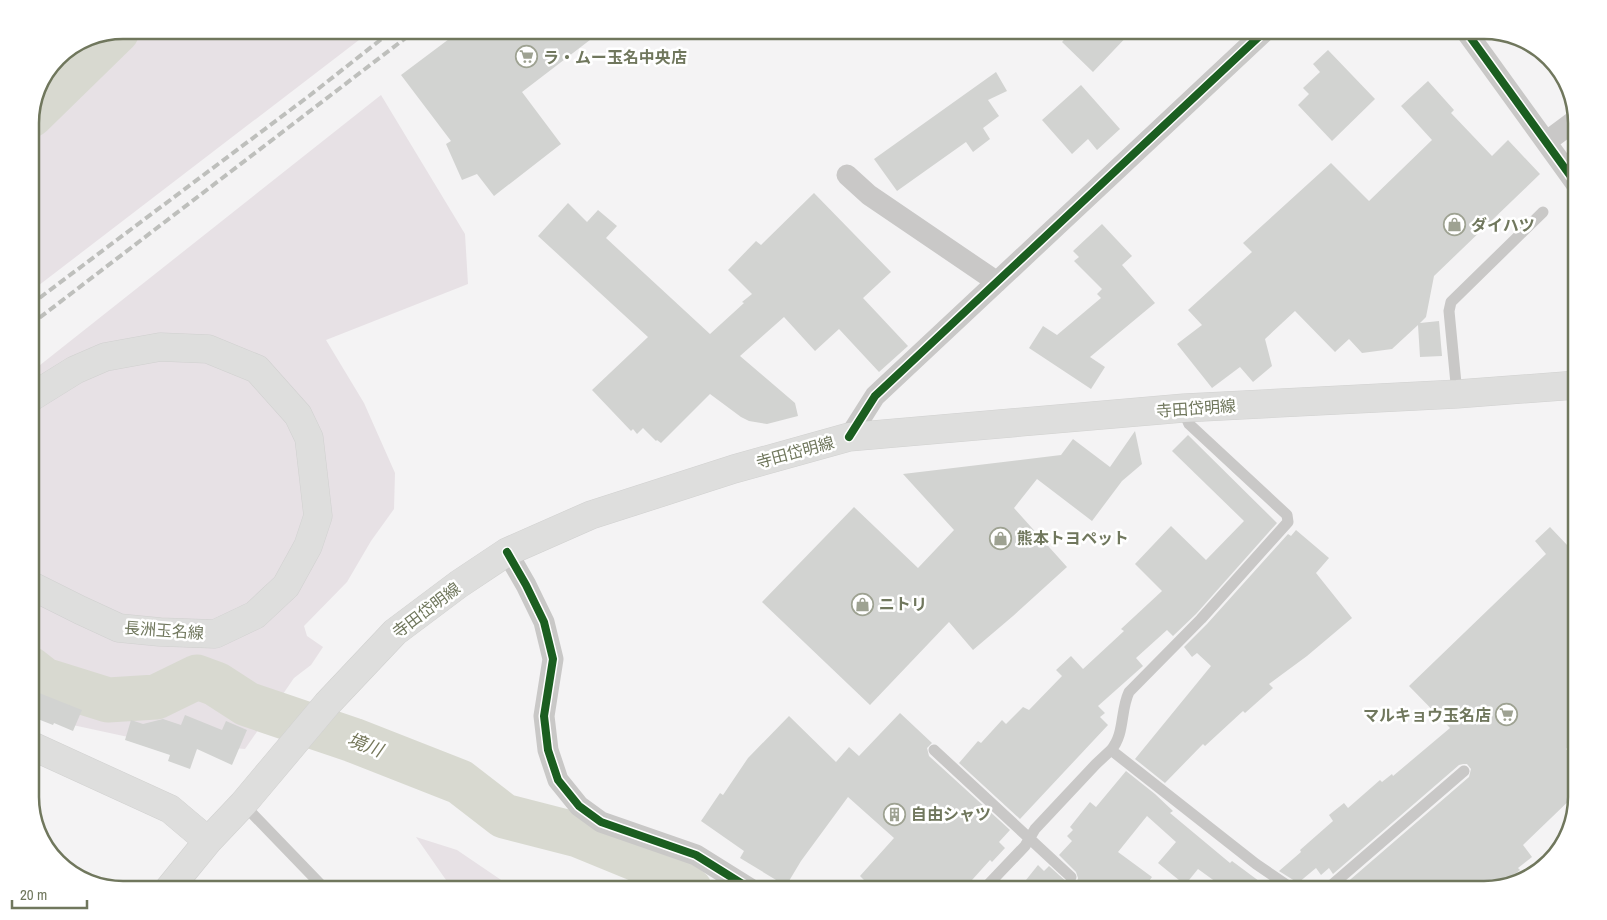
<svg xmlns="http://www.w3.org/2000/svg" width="1607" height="920" font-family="'Archivo Narrow','Noto Sans JP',sans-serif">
	<rect width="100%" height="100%" fill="#f4f3f4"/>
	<path fill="#e7e1e5" d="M123,30H372L30,292V117L117,31Z
		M381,95L465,234L468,284L326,340L364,403L395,473L394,509L371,541L347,582L304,626L307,636L323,647L311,665L294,678L245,749L142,740L31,716L30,373Z
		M416,837L457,850L516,890H453Z"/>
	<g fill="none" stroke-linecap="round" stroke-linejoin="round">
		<path stroke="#d8d9d0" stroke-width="45" d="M31,115L117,31
			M30,669L44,680L108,700L156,697L197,677L216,684L247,704L353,740L460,782L504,816L578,835L661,869L690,890"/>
	</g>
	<path fill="#d2d3d1" d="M461,30H603L522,92L561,144L494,196L477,174L462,180L446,144L451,141L401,75Z
		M1073,30H1133L1093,72L1062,42Z
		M1328,50L1375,99L1332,141L1298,105L1309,94L1303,88L1320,72L1313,64Z
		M996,72L1007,91L988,100L999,116L983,128L990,139L973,152L966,142L897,191L874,159Z
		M1428,81L1454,110L1451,113L1492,156L1508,140L1540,174L1434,276L1426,317L1420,323L1439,321L1442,356L1420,357L1418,325L1392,349L1362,353L1349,339L1335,352L1295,311L1265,339L1272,366L1253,382L1240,367L1212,388L1177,344L1202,325L1188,310L1252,252L1243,243L1331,163L1369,201L1432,140L1401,106Z
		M1081,85L1120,129L1097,150L1088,139L1072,154L1042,120Z
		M814,193L891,272L863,298L908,346L879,372L839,329L815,351L784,317L740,356L795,403L798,416L767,424L749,421L741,417L710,394L661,443L657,440L656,441L643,428L637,434L633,429L631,431L592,390L648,337L538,236L568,203L587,222L598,210L617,226L606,238L710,334L744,303L742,302L752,294L728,270L756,241L761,245Z
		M1102,224L1132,256L1122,265L1155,303L1090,357L1105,367L1091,389L1029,348L1043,326L1057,335L1101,298L1097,294L1102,289L1074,261L1079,257L1073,251Z
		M1135,431L1142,464L1122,481L1092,521L1037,479L1014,508L1067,567L1013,616L973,650L949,622L870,705L762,602L854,507L918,568L954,530L903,474L1061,455L1073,439L1110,467Z
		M1188,435L1277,523L1196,614L1173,636L1167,630L1136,658L1143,666L1098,706L1105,713L1100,717L1108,725L1020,819L959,763L978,741L981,743L1002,720L1006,724L1023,707L1029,710L1062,676L1056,670L1071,656L1083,669L1124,631L1121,629L1162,591L1135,564L1171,526L1206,560L1244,521L1172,451Z
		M1550,527L1568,546L1577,538V739L1566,749L1577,760V793L1523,845L1532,857L1518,868L1520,870L1502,885L1484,890H1348L1344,885L1469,777L1471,769L1467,764H1463L1459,765L1333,874L1329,868L1321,875L1316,868L1298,883L1279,871L1301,852L1300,850L1333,821L1329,815L1344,803L1348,808L1380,780L1382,782L1392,774L1393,776L1450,728L1409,686L1546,554L1535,541Z
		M1296,530L1329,558L1316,573L1352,618L1307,656L1269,684L1273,688L1245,713L1243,711L1205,746L1203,744L1165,783L1135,759L1211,666L1197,653L1192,657L1184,647L1207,624L1288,534L1291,536Z
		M30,692L37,696L39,693L82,710L73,731L54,723L53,725L30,716Z
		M900,713L932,743L927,748L929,756L1010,830L999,842L1005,848L992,862L990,860L963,890H857L865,881L860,876L894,838L848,797L801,861L786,886L740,858L744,851L701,821L720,793L723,795L748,758L789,716L836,762L849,747L859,756Z
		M185,715L222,730L226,721L247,730L232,765L197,749L190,769L168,761L170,755L125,740L131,720L143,724L163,719L181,725Z
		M1126,771L1155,794L1173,811L1170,813L1230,863L1232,861L1263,884L1267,880L1281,890H1227L1198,869L1185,885L1158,863L1176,842L1147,816L1118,852L1152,877L1143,890H1018L1038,865L1044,871L1049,866L1069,884H1073L1077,882L1078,878L1076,872L1059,855L1072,841L1067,836L1073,830L1070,827L1090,802L1096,807Z"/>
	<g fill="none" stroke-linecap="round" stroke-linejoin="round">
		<defs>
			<path id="secondary" d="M30,398L75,370L105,357L160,347L208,349L257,369L298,415L309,438L318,516L308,546L286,586L255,615L215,634L160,632L119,628L80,610L30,585
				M30,745L170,809L208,841
				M168,890L208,841L243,804L327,704L395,632L459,584L507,552L591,515L734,469L849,437L1184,408L1457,394L1577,385"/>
		</defs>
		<use href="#secondary" stroke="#d1d1d0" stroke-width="29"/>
		<path stroke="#c9c8c7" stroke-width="11" d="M1457,394L1449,311L1451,302L1543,212
			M1184,408L1186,417L1189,424L1287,515L1288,522L1201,619L1129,692C1120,711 1125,734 1111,750L1256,864L1294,890
			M934,750L1071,877
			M243,804L326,890
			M983,890L1025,846L1035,829L1096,764L1111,750
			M1326,890L1464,771"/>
		<path stroke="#c9c8c7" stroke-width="21" d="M1465,30L1577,185
			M1546,142L1577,119
			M847,175L869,195L997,282
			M849,437L875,396L1266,30
			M507,552L526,585L544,622L553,659L544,716L548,750L558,780L579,806L601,822L696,855L752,890"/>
		<use href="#secondary" stroke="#dededd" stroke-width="28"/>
		<path stroke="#bebfbc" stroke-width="4" stroke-dasharray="8 4" stroke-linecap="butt" d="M30,305L309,96L393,30
			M30,325L416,30"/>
		<defs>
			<path id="cycleway" d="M1465,30L1577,185
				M849,437L875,396L1266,30
				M507,552L526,585L544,622L553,659L544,716L548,750L558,780L579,806L601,822L696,855L752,890"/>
		</defs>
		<use href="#cycleway" stroke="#fff" stroke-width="11"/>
		<use href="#cycleway" stroke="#1b5e20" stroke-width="8"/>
	</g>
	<defs>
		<symbol id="supermarket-ring" viewBox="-11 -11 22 22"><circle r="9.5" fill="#fff" stroke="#9ea292" stroke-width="1.5"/><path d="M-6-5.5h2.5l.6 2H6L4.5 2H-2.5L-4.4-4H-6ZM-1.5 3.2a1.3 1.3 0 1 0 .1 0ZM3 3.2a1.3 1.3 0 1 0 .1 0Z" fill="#9ea292"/></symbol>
		<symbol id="shop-ring" viewBox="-11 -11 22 22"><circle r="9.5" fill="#fff" stroke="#9ea292" stroke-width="1.5"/><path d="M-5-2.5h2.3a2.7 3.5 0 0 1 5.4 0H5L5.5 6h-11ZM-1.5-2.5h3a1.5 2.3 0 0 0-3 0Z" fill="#9ea292"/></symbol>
		<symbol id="building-ring" viewBox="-11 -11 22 22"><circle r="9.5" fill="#fff" stroke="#9ea292" stroke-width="1.5"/><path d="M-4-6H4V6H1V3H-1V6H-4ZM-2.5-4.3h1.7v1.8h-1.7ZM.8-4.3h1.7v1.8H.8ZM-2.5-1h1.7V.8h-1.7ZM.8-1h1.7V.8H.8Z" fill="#9ea292"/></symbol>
	</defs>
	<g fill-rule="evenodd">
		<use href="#supermarket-ring" x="514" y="44" width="25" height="25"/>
		<use href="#shop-ring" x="1442" y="212" width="25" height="25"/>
		<use href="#shop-ring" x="988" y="526" width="25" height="25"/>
		<use href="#shop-ring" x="850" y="592" width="25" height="25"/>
		<use href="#supermarket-ring" x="1494" y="702" width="25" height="25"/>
		<use href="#building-ring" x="882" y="802" width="25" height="25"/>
	</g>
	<g text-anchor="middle" stroke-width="5" stroke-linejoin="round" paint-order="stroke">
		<g font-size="16" font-weight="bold" fill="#70775d" stroke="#fff" text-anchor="start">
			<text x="543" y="63">ラ・ムー玉名中央店</text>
			<text x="1471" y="231">ダイハツ</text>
			<text x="1017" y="544">熊本トヨペット</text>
			<text x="879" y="610">ニトリ</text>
			<text x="1491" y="721" text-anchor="end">マルキョウ玉名店</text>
			<text x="911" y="820">自由シャツ</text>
		</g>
		<g font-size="16" fill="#70775d" stroke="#fff">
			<text transform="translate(1196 408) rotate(-4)" y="6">寺田岱明線</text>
			<text transform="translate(795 452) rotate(-15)" y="6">寺田岱明線</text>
			<text transform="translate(426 610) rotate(-37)" y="6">寺田岱明線</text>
			<text transform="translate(164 630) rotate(4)" y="6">長洲玉名線</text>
		</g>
		<g font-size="18" font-style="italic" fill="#76785b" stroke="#fff">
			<text transform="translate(365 745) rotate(21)" y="6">境川</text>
		</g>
	</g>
	<path d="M0 0H1607V920H0ZM123 39H1484A84 84 0 0 1 1568 123V797A84 84 0 0 1 1484 881H123A84 84 0 0 1 39 797V123A84 84 0 0 1 123 39Z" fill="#fff" fill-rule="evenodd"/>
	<path fill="none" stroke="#70775d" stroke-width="2.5" d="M123 39H1484A84 84 0 0 1 1568 123V797A84 84 0 0 1 1484 881H123A84 84 0 0 1 39 797V123A84 84 0 0 1 123 39Z"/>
	<path d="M12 900v8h75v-8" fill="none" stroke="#70775d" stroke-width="2.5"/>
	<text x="20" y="900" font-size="15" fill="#70775d" stroke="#ffffff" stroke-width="4" paint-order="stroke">20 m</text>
</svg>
